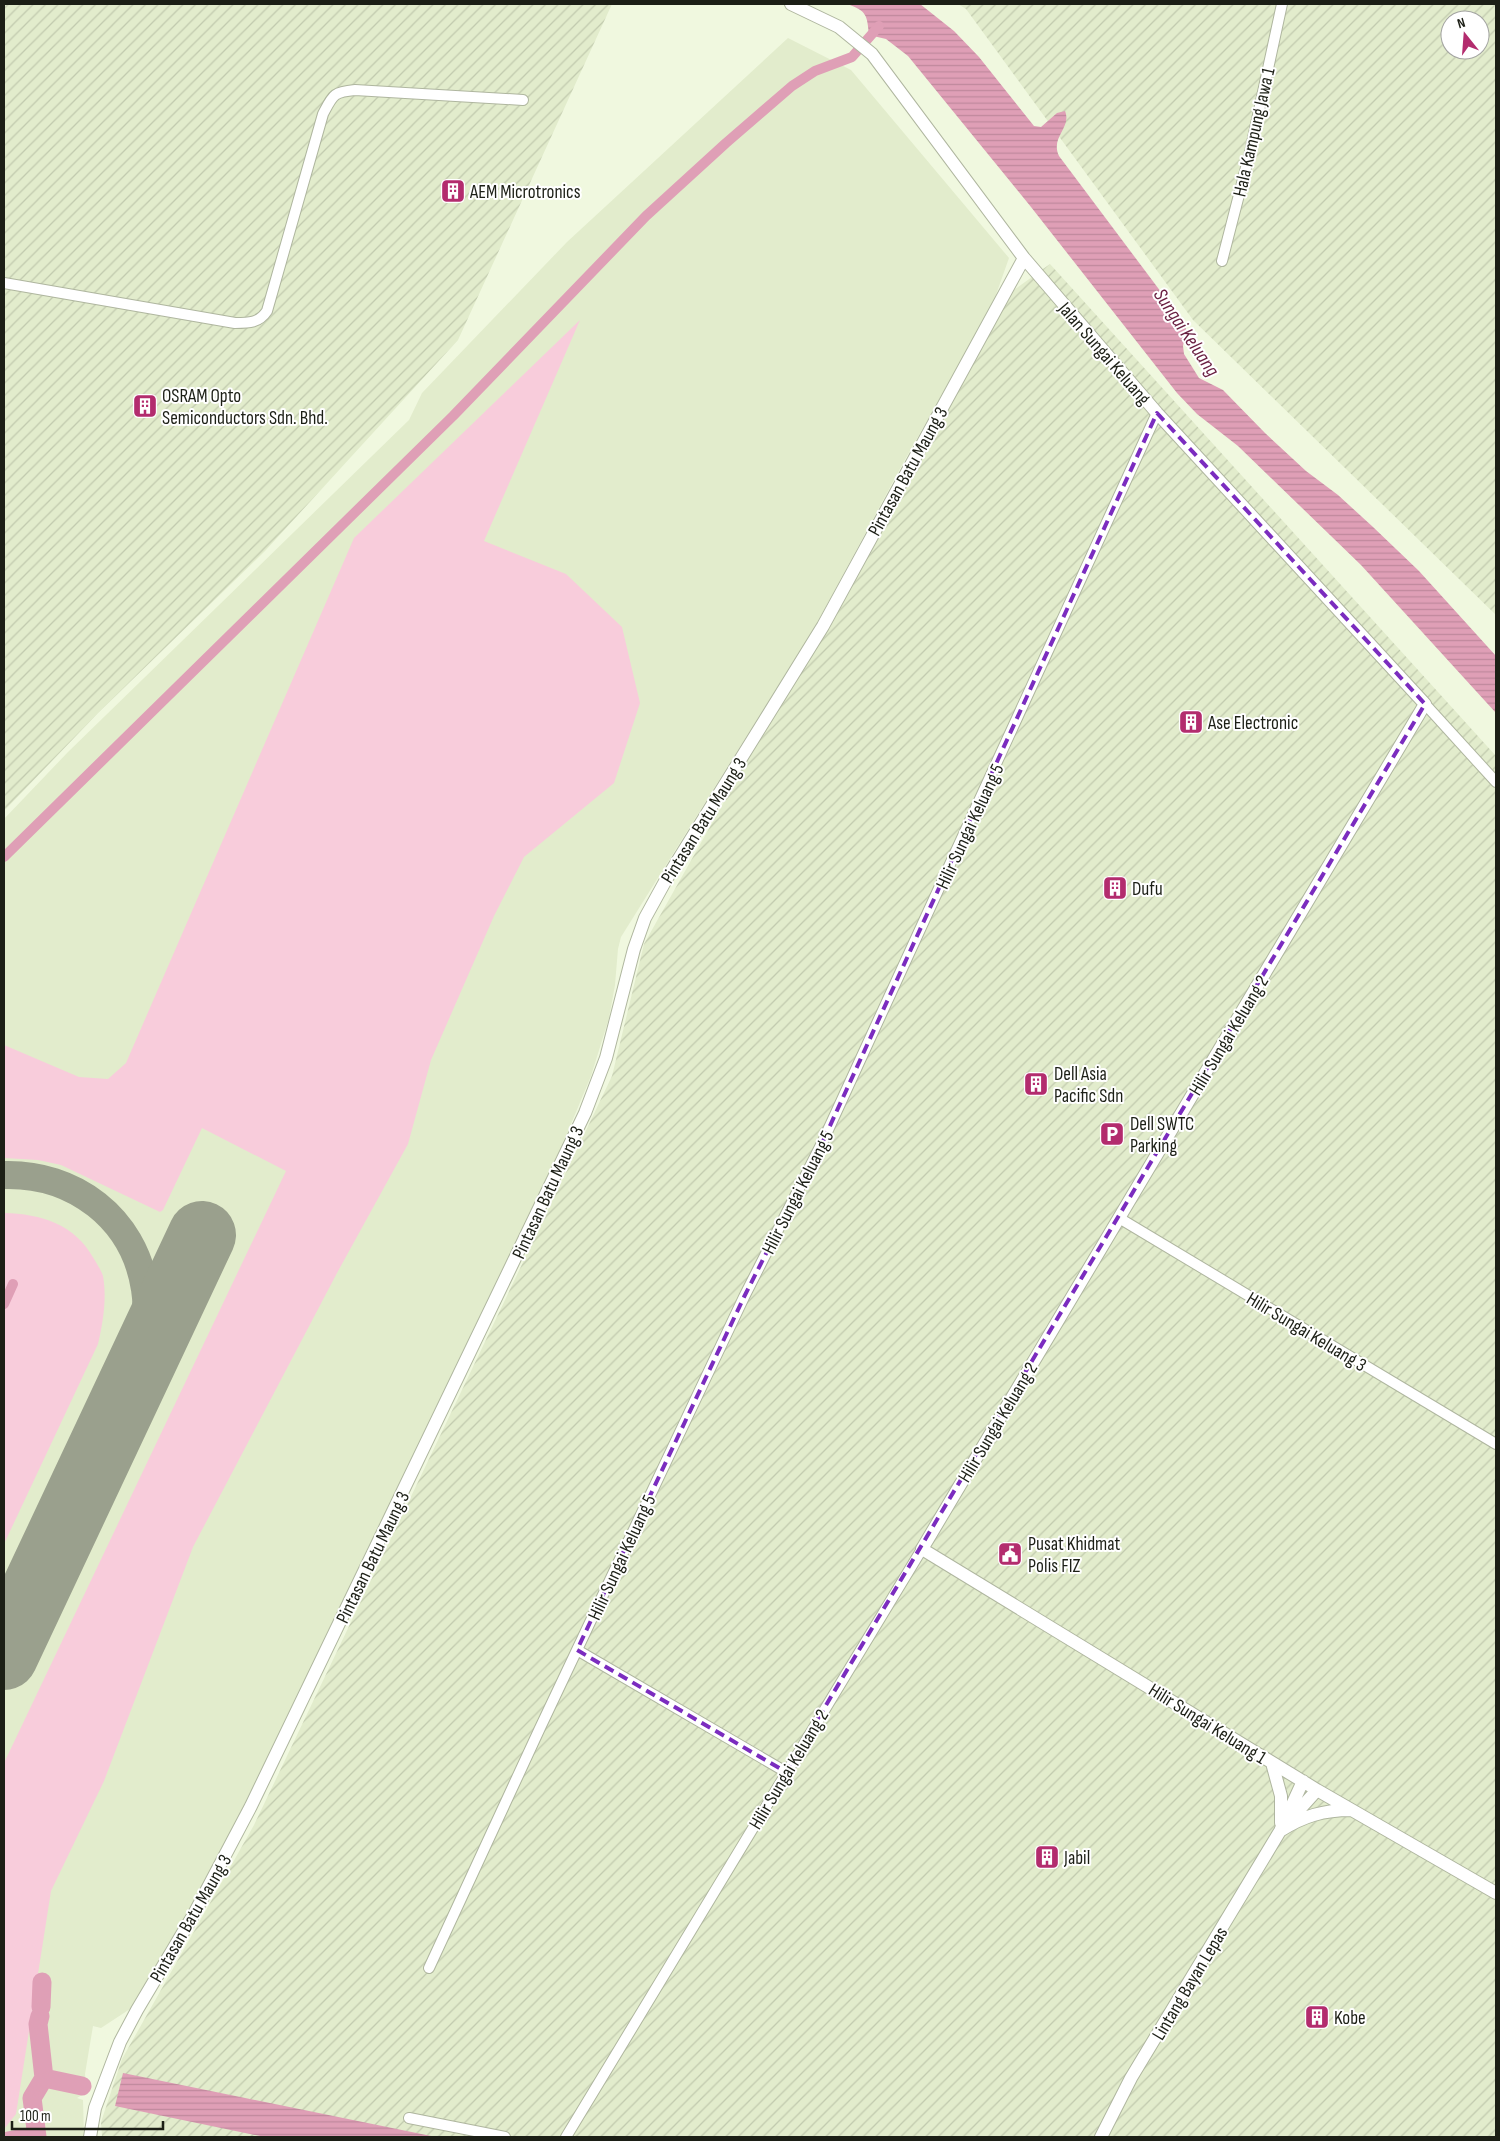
<svg xmlns="http://www.w3.org/2000/svg" width="1500" height="2141" font-family="'Sofia Sans Condensed',sans-serif">
	<defs>
		<pattern id="industrial-furrows" width="10" height="10" patternUnits="userSpaceOnUse" patternTransform="scale(1.25)"><rect width="10" height="10" fill="#e2eccc"/><path d="M-1 1l2-2M0 10L10 0M9 11l2-2" fill="none" stroke="#c1caae"/></pattern>
		<pattern id="water-rules" width="6" height="5" patternUnits="userSpaceOnUse" patternTransform="scale(1.25)"><rect width="6" height="5" fill="#df9fb6"/><path d="M0 2.5h6" fill="none" stroke="#bf889c"/></pattern>
	</defs>
	<rect width="100%" height="100%" fill="#f0f8df"/>
	<path fill="#e2eccc" d="M788,38L851,70L1009,258L992,306L902,465L816,625L621,937L618,949L615,985L609,1018L591,1076L554,1165L246,1806L188,1911L130,2009L101,2028L93,2026L85,2074L87,2092L77,2098L83,2100L84,2137H4V819L68,752L409,420L422,393L567,242Z"/>
	<path fill="url(#industrial-furrows)" fill-rule="evenodd" d="M4,4H612L458,340L265,551L98,713L4,811Z
		M958,4H1496V615L1193,320L966,9ZM1450,20H1480V50H1450Z
		M1050,264L1496,756V2137H102L101,2122L122,2059L254,1825L612,1076L644,944L1011,292Z"/>
	<path fill="#f8ccdb" d="M580,320L484,541L566,574L622,627L640,703L614,783L524,857L494,916L431,1060L408,1144L337,1273L193,1547L104,1781L51,1891L16,2114L4,2129V1763L286,1171L202,1128L163,1210L160,1212L61,1165L38,1160L4,1158V1045L79,1077L108,1079L126,1063L354,538Z
		M4,1213C41,1214 75,1224 94,1259C97,1264 101,1270 103,1276C107,1299 103,1322 98,1344L4,1544Z"/>
	<path fill="url(#water-rules)" d="M847,4H920L954,31L979,57L1034,126L1041,127L1057,113L1065,111C1072,128 1050,137 1059,156L1182,320L1186,329L1183,346L1184,354L1199,378L1223,390L1265,433L1306,471L1338,495L1373,527L1419,571L1496,656V713L1361,565L1238,446L1197,414L1177,393L1031,207L908,56L886,39L869,35C867,15 867,11 847,4Z
		M123,2073L436,2137H265L115,2106Z"/>
	<g fill="none" stroke-linecap="round" stroke-linejoin="round">
		<path stroke="#df9fb6" stroke-width="10" d="M4,857L453,416L646,216L726,143L792,86L815,71L852,57L879,26
			M4,1304L13,1284
			M6,2137L36,2131"/>
		<path stroke="#df9fb6" stroke-width="19" d="M41,2007L42,1982
			M44,2078L82,2086
			M37,2137L32,2098L44,2078L38,2024L40,2016"/>
		<path stroke="#9aa08d" stroke-width="28" d="M4,1175C74,1173 134,1218 145,1289C150,1319 141,1351 134,1380"/>
		<path stroke="#9aa08d" stroke-width="68" d="M4,1656L202,1235"/>
		<defs>
			<path id="minor" d="M1222,261L1250,152L1282,4
				M4,283L235,323C249,323 259,323 267,311L323,114C333,95 333,92 355,90L523,100
				M1425,704L1496,782
				M1119,1218L1496,1444
				M577,1650L786,1772
				M429,1968L540,1728L744,1297L823,1141L1157,413
				M409,2118L505,2137
				M566,2137L922,1549"/>
			<path id="tertiary" d="M791,4L839,27L872,54L1024,258L1157,413L1425,704L922,1549L1317,1790L1496,1893
				M1272,1763L1281,1796V1823
				M1290,1820L1317,1790
				M1280,1831C1303,1816 1324,1810 1351,1810
				M90,2137L95,2108L120,2042L137,2010L194,1914L251,1806L585,1113L606,1058L634,949L645,918L667,878L823,626L1024,258
				M1101,2137L1131,2078L1280,1831L1303,1781"/>
		</defs>
		<use href="#minor" stroke="#afb69f" stroke-width="12"/>
		<use href="#tertiary" stroke="#afb69f" stroke-width="14"/>
		<use href="#minor" stroke="#fff" stroke-width="10"/>
		<use href="#tertiary" stroke="#fff" stroke-width="12"/>
	</g>
	<path fill="none" stroke="#7b2cbf" stroke-width="4" stroke-dasharray="10 6" stroke-linejoin="round" d="M1157,413L1425,704L786,1772L577,1650L744,1297L823,1141Z"/>
	<defs>
		<symbol id="building-square" viewBox="-11 -11 22 22"><rect x="-9" y="-9" width="18" height="18" rx="4" fill="#b32c6e" stroke="#fff"/><path d="M-4-6H4V6H1V3H-1V6H-4ZM-2.5-4.3h1.7v1.8h-1.7ZM.8-4.3h1.7v1.8H.8ZM-2.5-1h1.7V.8h-1.7ZM.8-1h1.7V.8H.8Z" fill="#fff"/></symbol>
		<symbol id="parking-square" viewBox="-11 -11 22 22"><rect x="-9" y="-9" width="18" height="18" rx="4" fill="#b32c6e" stroke="#fff"/><path d="M-3.5-5.5H1a3.5 3.5 0 0 1 0 7H-1V5.5H-3.5ZM-1-3.4V-.6H.8a1.4 1.4 0 0 0 0-2.8Z" fill="#fff"/></symbol>
		<symbol id="civic-square" viewBox="-11 -11 22 22"><rect x="-9" y="-9" width="18" height="18" rx="4" fill="#b32c6e" stroke="#fff"/><path d="M-.6-6.5H3V-4.5H.6V-3L4-1V1h2V6H-6V1h2V-1L-.6-3ZM-1.2 2.5V6h2.4V2.5Z" fill="#fff"/></symbol>
	</defs>
	<g fill-rule="evenodd">
		<use href="#building-square" x="439" y="177" width="28" height="28"/>
		<use href="#building-square" x="131" y="392" width="28" height="28"/>
		<use href="#building-square" x="1177" y="708" width="28" height="28"/>
		<use href="#building-square" x="1101" y="874" width="28" height="28"/>
		<use href="#building-square" x="1022" y="1070" width="28" height="28"/>
		<use href="#parking-square" x="1098" y="1120" width="28" height="28"/>
		<use href="#civic-square" x="996" y="1540" width="28" height="28"/>
		<use href="#building-square" x="1033" y="1843" width="28" height="28"/>
		<use href="#building-square" x="1303" y="2003" width="28" height="28"/>
	</g>
	<g text-anchor="middle" stroke-width="4" stroke-linejoin="round" paint-order="stroke">
		<g font-size="19" fill="#1c1f16" stroke="#fff">
			<text transform="translate(1253 132) rotate(-77)" y="7">Hala Kampung Jawa 1</text>
			<text transform="translate(1105 353) rotate(49)" y="7">Jalan Sungai Keluang</text>
			<text transform="translate(907 471) rotate(-61)" y="7">Pintasan Batu Maung 3</text>
			<text transform="translate(703 820) rotate(-58)" y="7">Pintasan Batu Maung 3</text>
			<text transform="translate(969 826) rotate(-65)" y="7">Hilir Sungai Keluang 5</text>
			<text transform="translate(1228 1035) rotate(-59)" y="7">Hilir Sungai Keluang 2</text>
			<text transform="translate(547 1192) rotate(-65)" y="7">Pintasan Batu Maung 3</text>
			<text transform="translate(797 1192) rotate(-63)" y="7">Hilir Sungai Keluang 5</text>
			<text transform="translate(1307 1331) rotate(31)" y="7">Hilir Sungai Keluang 3</text>
			<text transform="translate(997 1422) rotate(-59)" y="7">Hilir Sungai Keluang 2</text>
			<text transform="translate(372 1557) rotate(-64)" y="7">Pintasan Batu Maung 3</text>
			<text transform="translate(621 1557) rotate(-65)" y="7">Hilir Sungai Keluang 5</text>
			<text transform="translate(1208 1723) rotate(32)" y="7">Hilir Sungai Keluang 1</text>
			<text transform="translate(788 1769) rotate(-59)" y="7">Hilir Sungai Keluang 2</text>
			<text transform="translate(190 1918) rotate(-60)" y="7">Pintasan Batu Maung 3</text>
			<text transform="translate(1189 1983) rotate(-59)" y="7">Lintang Bayan Lepas</text>
		</g>
		<g font-size="19" fill="#1c1f16" stroke="#fff" text-anchor="start">
			<text x="470" y="198">AEM Microtronics</text>
			<text x="162" y="402">OSRAM Opto<tspan x="162" dy="22">Semiconductors Sdn. Bhd.</tspan></text>
			<text x="1208" y="729">Ase Electronic</text>
			<text x="1132" y="895">Dufu</text>
			<text x="1054" y="1080">Dell Asia<tspan x="1054" dy="22">Pacific Sdn</tspan></text>
			<text x="1130" y="1130">Dell SWTC<tspan x="1130" dy="22">Parking</tspan></text>
			<text x="1028" y="1550">Pusat Khidmat<tspan x="1028" dy="22">Polis FIZ</tspan></text>
			<text x="1064" y="1864">Jabil</text>
			<text x="1334" y="2024">Kobe</text>
		</g>
		<g font-size="20" font-style="italic" fill="#691f41" stroke="#fff">
			<text transform="translate(1187 332) rotate(56)" y="7">Sungai Keluang</text>
		</g>
	</g>
	<rect width="1500" height="2141" fill="none" stroke="#1c1f16" stroke-width="10"/>
	<g transform="translate(1465 35) rotate(343)"><circle r="24" fill="#ffffff" stroke="#a4a5a2"/>
	<path d="M0-4L9 19L0 12L-9 19Z" fill="#b32c6e"/>
	<text y="-8" font-size="14" font-weight="bold" text-anchor="middle" fill="#1c1f16">N</text>
	</g>
	<path d="M12 2121v8h151v-8" fill="none" stroke="#1c1f16" stroke-width="2.5"/>
	<text x="20" y="2121" font-size="15" fill="#1c1f16" stroke="#ffffff" stroke-width="4" paint-order="stroke">100 m</text>
</svg>
